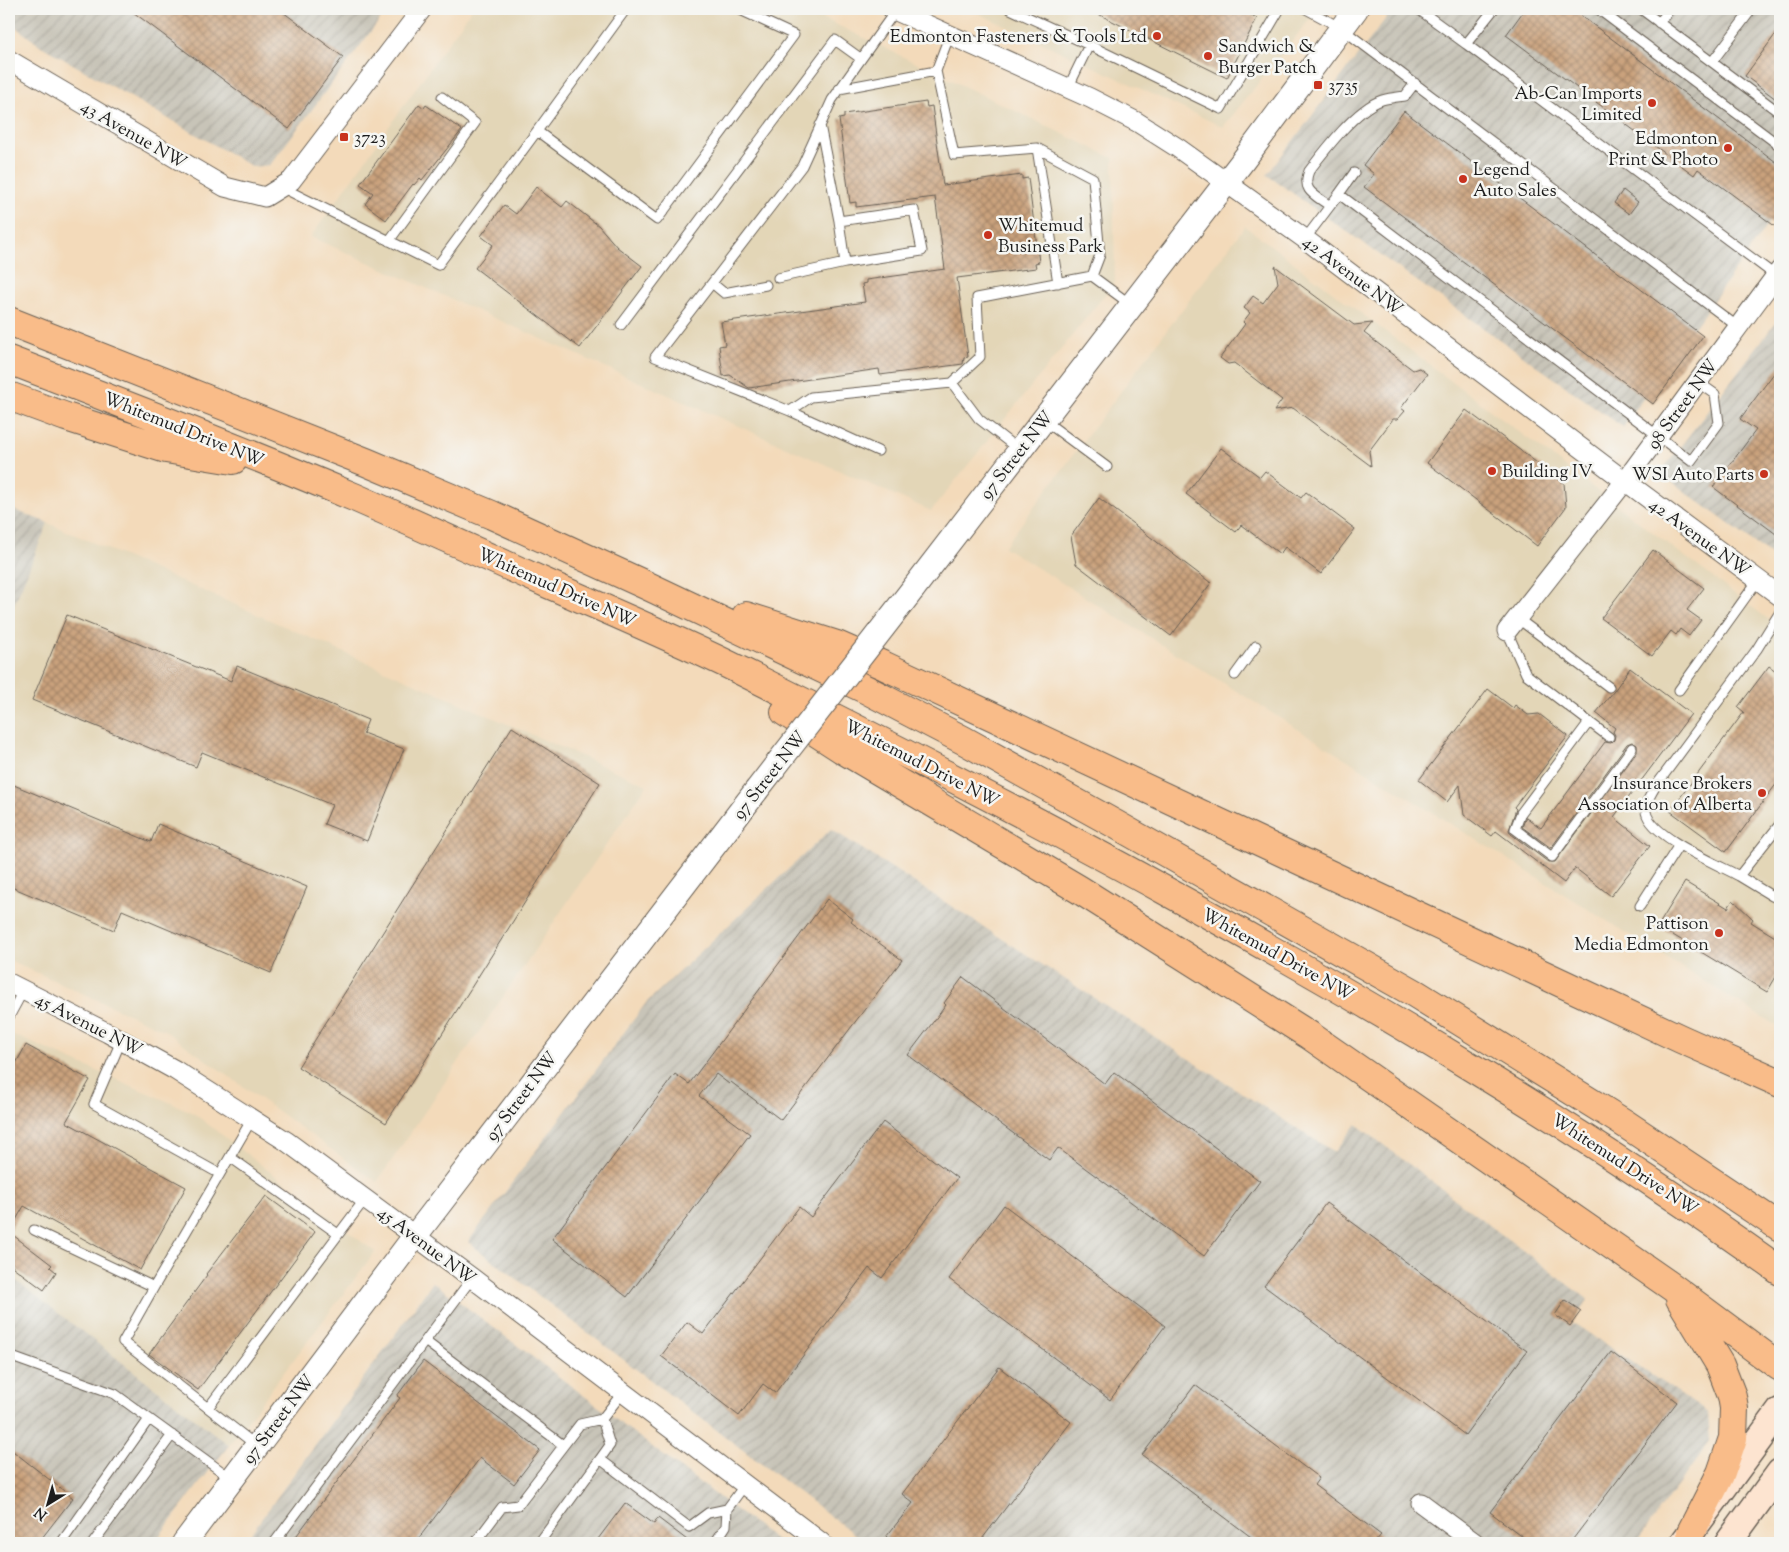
<svg xmlns="http://www.w3.org/2000/svg" width="1789" height="1552" font-family="'Sorts Mill Goudy',serif">
	<defs>
		<pattern id="industrial-furrows" width="10" height="10" patternUnits="userSpaceOnUse" patternTransform="scale(1.25)"><rect width="10" height="10" fill="#c8c4b8"/><path d="M-1 1l2-2M0 10L10 0M9 11l2-2" fill="none" stroke="#aba89e"/></pattern>
		<pattern id="building-cross-hatch" width="8" height="8" patternUnits="userSpaceOnUse" patternTransform="scale(1.25)"><rect width="8" height="8" fill="#caa27d"/><path d="M0 0l8 8M0 8l8-8" fill="none" stroke="#a38366"/></pattern>
	</defs>
	<rect width="100%" height="100%" fill="#f6f6f2"/>
	<filter id="ink" filterUnits="userSpaceOnUse"><feTurbulence type="fractalNoise" baseFrequency=".02" numOctaves="2"/><feDisplacementMap in="SourceGraphic" scale="10" xChannelSelector="R" yChannelSelector="G"/><feConvolveMatrix kernelMatrix="1 2 1 2 8 2 1 2 1" color-interpolation-filters="sRGB"/></filter>
	<filter id="wash" filterUnits="userSpaceOnUse"><feTurbulence type="fractalNoise" baseFrequency=".0096" numOctaves="4" result="noise"/><feDisplacementMap in="SourceGraphic" scale="20" xChannelSelector="R" yChannelSelector="G"/><feGaussianBlur stdDeviation="1.12" result="paint"/><feColorMatrix in="noise" values="0 0 0 0 0 0 0 0 0 0 0 0 0 0 0 0 0 1.4 0 .05"/><feComposite in="paint" operator="in"/></filter>
	<g filter="url(#wash)">
		<rect width="100%" height="100%" fill="#f3daba"/>
		<path fill="#e3d6b7" d="M472,9H804L1113,158L1115,282L931,511L311,237Z
			M969,9H1318L1223,127Z
			M1245,226L1780,628V1028L1004,547Z
			M48,523L647,785L377,1182L164,1030L9,960V617Z
			M9,1033L192,1112L375,1252L229,1445L9,1275Z"/>
		<path fill="url(#industrial-furrows)" d="M9,9H388L270,165L253,167L41,46L9,22Z
			M1393,9H1780V207L1623,427L1267,175Z
			M1780,317V562L1660,473Z
			M9,508L48,523L9,617Z
			M831,829L1334,1152L1356,1124L1588,1300L1572,1322L1708,1413L1710,1441L1636,1543H866L468,1242L646,1003Z
			M9,1275L229,1445L154,1543H9Z
			M433,1282L780,1543H244Z"/>
		<g id="blocks">
			<path fill="url(#building-cross-hatch)" d="M129,9H279L343,57L289,129Z
				M1088,9H1239L1257,18L1227,78Z
				M1525,9H1572L1780,165V230L1698,169L1694,175L1506,35Z
				M1780,28V102L1745,76Z
				M926,102L927,107L932,106L943,185L1022,175V179L1028,178L1039,262L1035,263L1036,268L957,278L968,357L964,358L963,364L880,375L879,369L749,388L730,375L723,376L719,346L725,345L721,322L865,302L862,284L866,283V280L945,269L935,197L856,207V202L850,203L839,119L844,118V114Z
				M419,104L424,108L426,105L462,130L422,180L420,178L414,185L413,184L386,220L365,204L373,193L360,184Z
				M1404,111L1703,336L1653,404L1364,187L1374,174L1363,165Z
				M536,187L562,207L567,201L599,226L617,247L642,266L580,348L475,268L493,245L481,236L504,205L516,214Z
				M1623,190L1638,202L1629,214L1614,203Z
				M1275,266L1354,325L1372,323L1364,333L1413,370L1419,368L1427,374L1401,408L1405,411L1398,419H1393L1369,451L1371,466L1293,408L1274,411L1282,400L1234,363L1228,364L1220,358L1245,324L1243,322L1250,313L1244,308L1253,296L1263,303L1278,283Z
				M1780,365V537L1713,487L1756,430L1740,419Z
				M1466,410L1564,483L1566,507L1537,546L1427,463Z
				M1221,448L1260,477L1265,471L1301,498L1306,492L1355,529L1321,574L1285,547L1280,554L1241,525L1236,532L1186,494Z
				M1099,498L1211,583L1171,636L1076,564L1071,536Z
				M1653,550L1704,588L1687,610L1701,620L1689,636L1680,629L1676,635L1671,631L1652,656L1601,618Z
				M67,615L231,681L237,666L368,720L363,733L404,749L367,841L324,824L332,805L202,752L196,767L32,700Z
				M1769,666L1780,674V779L1726,852L1670,811L1744,712L1738,707Z
				M1630,668L1691,714L1614,817L1650,846L1611,896L1575,868L1564,883L1496,831L1492,836L1464,815L1460,785L1447,802L1419,780L1488,689L1513,708L1515,705L1528,715L1539,714L1568,736L1514,807L1516,809L1509,830L1511,834L1548,862H1555L1637,752V745L1632,742L1627,744L1551,848L1522,827L1526,817L1541,828L1605,742L1611,743L1614,740L1615,735L1613,732L1615,728L1596,713L1614,691Z
				M512,727L600,783L386,1123L298,1067Z
				M9,783L151,842L158,824L307,887L271,973L122,910L114,930L9,886Z
				M1685,882L1728,908L1733,900L1753,919L1751,922L1780,940V970L1767,992L1658,926Z
				M827,899L853,919L851,922L902,960L781,1120L731,1082L729,1084L716,1074L699,1096L750,1134L627,1297L552,1239L675,1074L689,1084Z
				M963,977L1105,1084L1114,1072L1260,1181L1204,1256L1058,1148L1049,1160L908,1055L946,1005L944,1003Z
				M26,1045L90,1080L66,1122L186,1187L140,1270L24,1206L9,1232L52,1265L50,1267L56,1272L44,1290L9,1264V1076Z
				M883,1122L957,1178L882,1278L869,1268L775,1393L763,1384L739,1416L661,1356L687,1322L703,1334L799,1207L811,1217Z
				M266,1196L315,1232L198,1390L149,1354L207,1275L206,1274Z
				M1326,1203L1527,1351L1465,1435L1264,1286Z
				M1004,1205L1165,1326L1110,1400L949,1279Z
				M1565,1300L1581,1311L1570,1326L1555,1315Z
				M1611,1352L1677,1402L1570,1543H1531L1490,1512Z
				M423,1361L540,1450L514,1484L480,1458L415,1543H291L400,1398L397,1396Z
				M999,1367L1071,1422L979,1543H894L886,1537L913,1503L902,1494Z
				M1195,1385L1319,1478L1314,1485L1381,1535L1374,1543H1259L1142,1455Z
				M9,1448L73,1498L38,1543H9Z
				M625,1503L654,1524L658,1518L691,1543H595Z"/>
		</g>
	</g>
	<g filter="url(#ink)">
		<use href="#blocks" fill-opacity="0" stroke="#675e53" stroke-width="1"/>
		<g fill="none" stroke-linecap="round" stroke-linejoin="round">
			<defs>
				<path id="service" d="M626,9L537,131L657,220L794,35L738,9
					M1010,9L1089,45
					M1306,9L1341,28L1738,327
					M1418,9L1466,44
					M1494,9L1466,44L1776,276
					M1598,9L1780,146
					M1641,9L1780,113
					M1659,23L1670,9
					M950,34L936,71L954,155L1037,148L1058,283
					M1712,62L1752,9
					M1068,88L1089,45L1221,109L1280,9
					M839,89L936,71
					M1037,148L1093,178L1100,255L1092,276
					M281,187L438,265L537,131
					M1339,194L1354,173
					M1330,206C1315,195 1301,191 1309,171C1325,150 1357,108 1382,100C1389,98 1398,97 1405,96L1415,83
					M839,221L914,210L922,251L845,263
					M1305,239L1339,194L1691,461L1719,423L1715,394L1698,382
					M389,241L475,123L442,97
					M778,278L845,263L839,221L820,125
					M712,283L724,293L766,285
					M621,325L835,40L860,58
					M790,411L811,397L952,383
					M1045,421L1107,467
					M1019,450L979,419L952,383L980,357L977,298L1092,276L1130,304
					M878,451L790,411L655,357L802,166L832,100L896,10
					M1780,612L1757,649L1655,787C1651,795 1645,802 1646,812C1651,837 1717,864 1739,876L1780,824
					M1517,618L1609,687
					M1507,631L1526,674L1609,737
					M1235,675L1256,646
					M1679,690L1758,580
					M1589,722L1521,813L1515,829L1552,857L1632,748
					M1739,876L1772,896L1780,899
					M1640,906L1679,845
					M9,1017L23,991
					M121,1041L94,1104L220,1174
					M230,1157L338,1234
					M34,1230L154,1287L252,1119
					M472,1278L425,1341L563,1445
					M154,1287L123,1342L208,1408L365,1199
					M9,1356L115,1394L232,1479
					M208,1408L257,1446
					M602,1419L610,1445L600,1459L689,1527L708,1513L727,1509
					M61,1543L149,1419
					M93,1543L172,1435
					M274,1543L425,1341
					M475,1543L502,1507L518,1505L580,1424L602,1419L623,1392
					M539,1543L600,1459
					M715,1543L726,1526L727,1509L744,1486"/>
				<path id="minor" d="M892,9L1090,98L1137,122L1178,148L1305,239L1625,481L1780,596
					M9,60L225,187L265,197L291,181L422,9
					M1507,631L1625,481L1780,270
					M9,983L108,1033L175,1070L286,1141L472,1278L822,1543
					M1421,1503L1475,1543"/>
				<path id="tertiary" d="M913,589L1242,162L1356,9
					M184,1543L415,1236L756,791"/>
				<path id="secondary" d="M1683,1543L1780,1411
					M1728,1543L1780,1472"/>
				<path id="motorway" d="M9,321L366,462L492,515L650,587L867,690L965,741L1115,824L1416,994L1624,1123L1780,1227
					M9,360C124,404 240,449 354,497C418,525 482,554 546,583C607,610 669,636 729,665C876,738 1022,812 1166,891C1377,1007 1584,1130 1780,1271
					M9,396L66,417L166,449L233,460
					M746,616L837,645L885,666L1681,1039L1780,1083
					M785,712L842,749L1080,890L1309,1035L1672,1287L1780,1367
					M1680,1299L1720,1365L1732,1396L1734,1408L1733,1438L1721,1473L1691,1532"/>
			</defs>
			<use href="#service" stroke="#675e53" stroke-width="11"/>
			<use href="#minor" stroke="#675e53" stroke-width="21"/>
			<use href="#tertiary" stroke="#675e53" stroke-width="26"/>
			<use href="#secondary" stroke="#675e53" stroke-width="29"/>
			<use href="#motorway" stroke="#675e53" stroke-width="30"/>
			<use href="#service" stroke="#fff" stroke-width="9"/>
			<use href="#minor" stroke="#fff" stroke-width="19"/>
			<use href="#tertiary" stroke="#fff" stroke-width="24"/>
			<use href="#secondary" stroke="#fde4d0" stroke-width="26"/>
			<use href="#motorway" stroke="#f9bc89" stroke-width="28"/>
			<defs>
				<path id="tertiary-bridge" d="M756,791L913,589"/>
			</defs>
			<use href="#tertiary-bridge" stroke="#675e53" stroke-width="26" stroke-linecap="butt"/>
			<use href="#tertiary-bridge" stroke="#fff" stroke-width="24"/>
		</g>
	</g>
	<g fill="#c8321e" stroke="#f6f6f2" stroke-width="2">
		<circle cx="1157" cy="36" r="5"/>
		<circle cx="1208" cy="56" r="5"/>
		<rect x="1313" y="80" width="10" height="10" rx="2.5"/>
		<circle cx="1652" cy="103" r="5"/>
		<rect x="339" y="132" width="10" height="10" rx="2.5"/>
		<circle cx="1728" cy="148" r="5"/>
		<circle cx="1463" cy="179" r="5"/>
		<circle cx="988" cy="235" r="5"/>
		<circle cx="1492" cy="471" r="5"/>
		<circle cx="1764" cy="474" r="5"/>
		<circle cx="1762" cy="793" r="5"/>
		<circle cx="1719" cy="933" r="5"/>
	</g>
	<g text-anchor="middle" stroke-width="5" stroke-linejoin="round" paint-order="stroke">
		<g font-size="18" fill="#1c1c1c" stroke="#f6f6f2" text-anchor="end">
			<text x="1147" y="42">Edmonton Fasteners &amp; Tools Ltd</text>
			<text x="1218" y="52" text-anchor="start">Sandwich &amp;<tspan x="1218" dy="21">Burger Patch</tspan></text>
			<text x="1328" y="91" text-anchor="start">3735</text>
			<text x="1642" y="99">Ab-Can Imports<tspan x="1642" dy="21">Limited</tspan></text>
			<text x="354" y="143" text-anchor="start">3723</text>
			<text x="1718" y="144">Edmonton<tspan x="1718" dy="21">Print &amp; Photo</tspan></text>
			<text x="1473" y="175" text-anchor="start">Legend<tspan x="1473" dy="21">Auto Sales</tspan></text>
			<text x="998" y="231" text-anchor="start">Whitemud<tspan x="998" dy="21">Business Park</tspan></text>
			<text x="1502" y="477" text-anchor="start">Building IV</text>
			<text x="1754" y="480">WSI Auto Parts</text>
			<text x="1752" y="789">Insurance Brokers<tspan x="1752" dy="21">Association of Alberta</tspan></text>
			<text x="1709" y="929">Pattison<tspan x="1709" dy="21">Media Edmonton</tspan></text>
		</g>
		<g font-size="18" fill="#1c1c1c" stroke="#f6f6f2">
			<text transform="translate(134 134) rotate(30)" y="6">43 Avenue NW</text>
			<text transform="translate(1353 275) rotate(37)" y="6">42 Avenue NW</text>
			<text transform="translate(1682 404) rotate(-54)" y="6">98 Street NW</text>
			<text transform="translate(184 429) rotate(22)" y="6">Whitemud Drive NW</text>
			<text transform="translate(1016 455) rotate(-52)" y="6">97 Street NW</text>
			<text transform="translate(1700 537) rotate(36)" y="6">42 Avenue NW</text>
			<text transform="translate(557 587) rotate(24)" y="6">Whitemud Drive NW</text>
			<text transform="translate(922 763) rotate(27)" y="6">Whitemud Drive NW</text>
			<text transform="translate(769 775) rotate(-52)" y="6">97 Street NW</text>
			<text transform="translate(1278 954) rotate(29)" y="6">Whitemud Drive NW</text>
			<text transform="translate(89 1024) rotate(27)" y="6">45 Avenue NW</text>
			<text transform="translate(521 1096) rotate(-53)" y="6">97 Street NW</text>
			<text transform="translate(1625 1164) rotate(33)" y="6">Whitemud Drive NW</text>
			<text transform="translate(427 1245) rotate(37)" y="6">45 Avenue NW</text>
			<text transform="translate(278 1419) rotate(-53)" y="6">97 Street NW</text>
		</g>
	</g>
	<rect width="1789" height="1552" fill="none" stroke="#f6f6f2" stroke-width="30"/>
	<g transform="translate(48 1504) rotate(217)" stroke="#f6f6f2" stroke-width="4" paint-order="stroke">
	<path d="M0-4L9 19L0 12L-9 19Z" fill="#1c1c1c"/>
	<text y="-8" font-size="14" font-weight="bold" text-anchor="middle" fill="#1c1c1c">N</text>
	</g>
</svg>
